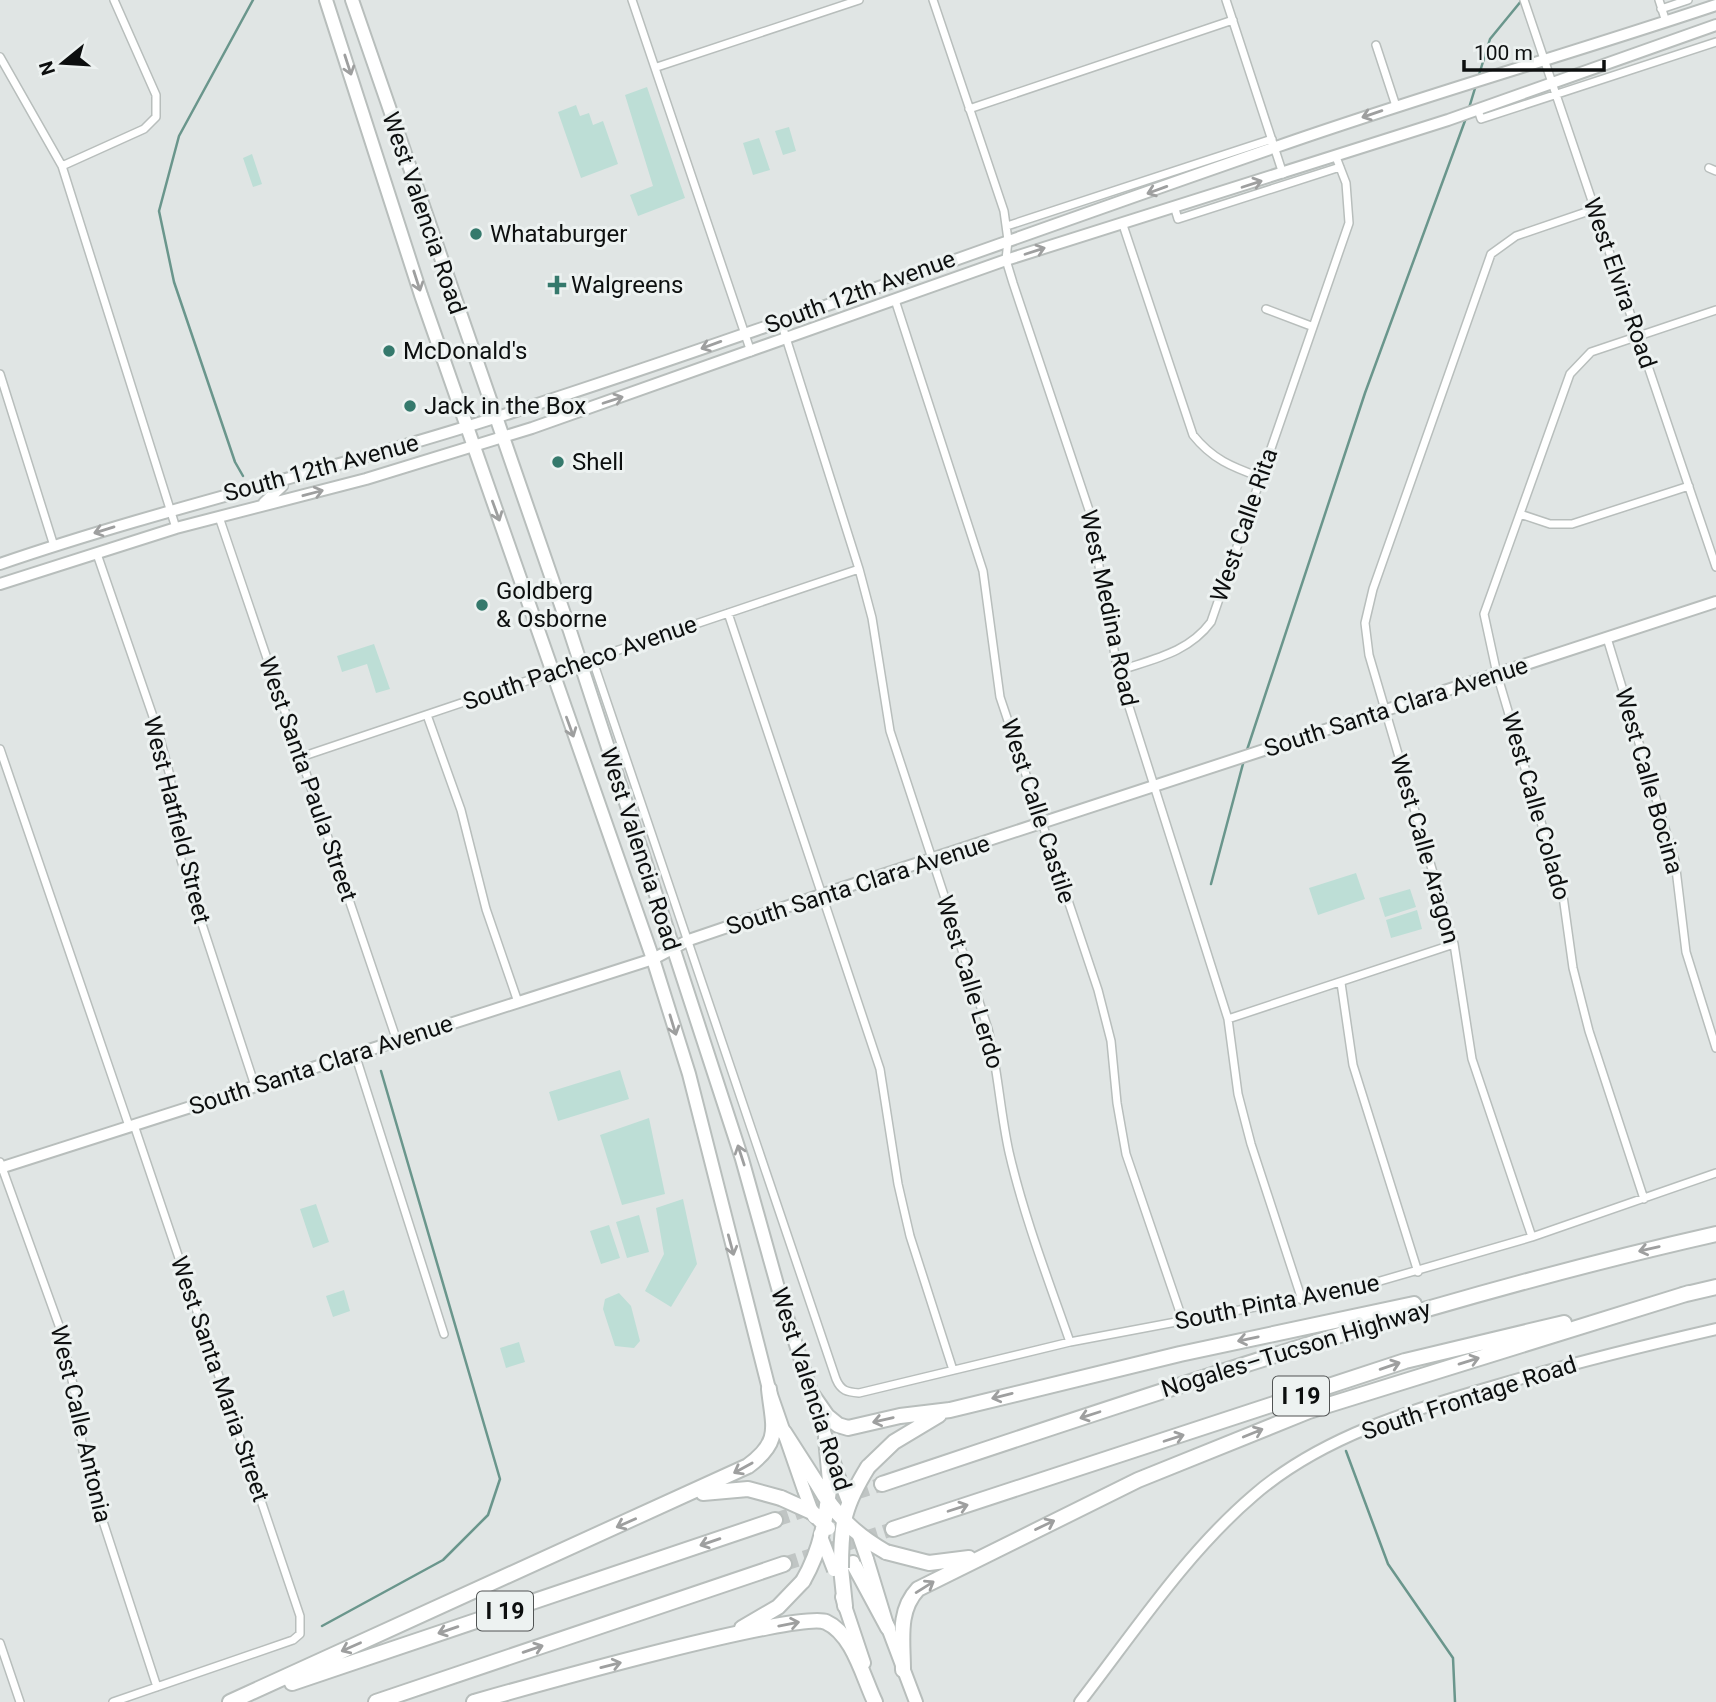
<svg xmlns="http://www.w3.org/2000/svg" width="1716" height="1702" font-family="Roboto,sans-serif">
	<rect width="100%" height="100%" fill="#e0e5e4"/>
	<path fill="#bdded6" d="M647,87L685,198L638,216L630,195L653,186L625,95Z
		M576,105L580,116L589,113L593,125L603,121L618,164L581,178L558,112Z
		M789,127L796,151L783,155L775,131Z
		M759,138L770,170L753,175L743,143Z
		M252,154L262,184L253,187L243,158Z
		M374,644L390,689L376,693L367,664L342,672L337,656Z
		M1356,873L1365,899L1318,915L1309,888Z
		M1410,889L1416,907L1385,917L1379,898Z
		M1417,910L1422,929L1391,938L1386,920Z
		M620,1070L629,1099L558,1121L549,1092Z
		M649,1118L665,1194L622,1205L600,1135Z
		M683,1199L697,1264L671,1307L645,1291L664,1254L656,1208Z
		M316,1204L329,1242L313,1248L300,1209Z
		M639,1215L649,1252L627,1258L616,1222Z
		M609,1225L620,1258L601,1264L590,1231Z
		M344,1290L350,1311L333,1317L326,1296Z
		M619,1293L631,1306L640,1341L634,1348L615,1346L603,1309L605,1299Z
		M519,1342L525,1362L506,1368L500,1348Z"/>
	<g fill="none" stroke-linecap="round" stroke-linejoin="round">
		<path stroke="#6a968c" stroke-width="2.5" d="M1478,78L1490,39L1522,0
			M1469,108L1476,85
			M243,476L235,462L174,282L159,211L179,136L253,0
			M1246,753L1365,393L1466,118
			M1211,884L1244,760
			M1346,1451L1388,1564L1453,1658L1455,1702
			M322,1626L443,1560L488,1515L500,1479L381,1071"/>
		<path stroke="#c0c5c4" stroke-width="14" stroke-dasharray="14 7" stroke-linecap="butt" d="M775,1520L882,1484
			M784,1564L893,1529"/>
		<defs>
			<path id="street" d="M632,0L751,352
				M933,0L1004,211L1008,240L1006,260L1013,283L1089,510L1118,672L1228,1019L1238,1094L1251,1144L1302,1300
				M1226,0L1283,174
				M1524,0L1716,567
				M1659,0L1666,22
				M1661,9L1688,0
				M1376,45L1396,106
				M0,57L62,166L176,528
				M657,67L859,0
				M969,109L1233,20
				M1478,110L1481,119L1716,42
				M62,166L144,129L156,117V95L114,0
				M1709,168L1716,171
				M1175,209L1178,219L1340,167
				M1123,225L1193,435C1212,459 1232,467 1260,477
				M1007,226L1272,139
				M895,300L983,571L1000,697L1098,990L1111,1041L1117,1103L1126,1154L1183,1321
				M1266,309L1311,326
				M781,322L859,569L872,618L890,731L988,1029C998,1070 1000,1111 1009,1152C1024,1217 1048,1279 1070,1342
				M0,374L54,546
				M1520,514L1550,524H1572L1689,486
				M219,517L397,1041
				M97,554L158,731L170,776L181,860L255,1086
				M728,613L880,1069L898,1184L910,1236L953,1370
				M1607,638L1675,861L1686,952L1716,1048
				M592,658L836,1379C841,1391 847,1392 859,1393L1070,1342L1356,1288L1532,1237L1716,1173
				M1118,671C1153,659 1188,653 1211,622L1349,223L1346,183L1336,157
				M427,715L461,810L486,909L518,1002
				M0,749L129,1126
				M301,757L859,569
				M1341,983L1353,1065L1418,1272
				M1228,1019L1454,944
				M355,1054L444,1334
				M0,1162L61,1331L76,1398L83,1451L97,1503L157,1687
				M1644,1199L1589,1031L1573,968L1563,896L1497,674L1484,614L1570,374L1591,352L1716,310
				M1532,1237L1472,1059L1454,944L1369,655L1365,623L1373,589L1491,254L1516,236L1595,209
				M0,1643L20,1702
				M113,1702L293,1640L300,1634V1616L134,1125"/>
			<path id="secondary" d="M264,503L282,486L280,479
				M0,564C169,506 343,468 513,412C769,329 1021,235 1276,147C1421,96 1570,54 1716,5
				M0,584L176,528L366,479L532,428L1006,260L1448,120L1716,25
				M0,1168L653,959L689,940L821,895L1716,602
				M1080,1702C1135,1631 1186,1553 1254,1495C1321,1437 1411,1410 1495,1386C1568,1364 1642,1346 1716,1329"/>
			<path id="primary" d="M326,0L421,295L653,959L689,1074L769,1389L804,1490
				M352,0L570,631L742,1159L780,1295L839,1478
				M867,1559L888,1628L916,1702
				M842,1597L864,1663"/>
			<path id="highway" d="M1682,1295L1716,1287
				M811,1393L827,1416L838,1425L848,1428L900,1416L950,1410L1180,1354L1414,1304
				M784,1432L818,1485
				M826,1439L830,1481
				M868,1467L894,1442L939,1415
				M882,1484C1158,1392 1432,1298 1716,1234
				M703,1493L748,1489L781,1498
				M893,1529L1405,1361L1564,1323
				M886,1552L929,1563L969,1558
				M853,1563L888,1628
				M841,1568L845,1606
				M742,1628L778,1607L803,1581
				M903,1670C903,1641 897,1611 918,1589L1138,1480L1309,1411L1689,1293
				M292,1683L775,1520
				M230,1702L748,1466C782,1441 773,1427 769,1389
				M376,1702L784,1564
				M474,1702C520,1689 798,1610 826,1622C853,1634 863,1677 875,1702"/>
		</defs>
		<use href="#street" stroke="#b8bebc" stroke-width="10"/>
		<use href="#secondary" stroke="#b8bebc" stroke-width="14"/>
		<use href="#primary" stroke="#b8bebc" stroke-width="16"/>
		<use href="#highway" stroke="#b8bebc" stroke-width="18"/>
		<use href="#street" stroke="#fff" stroke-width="7"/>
		<use href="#secondary" stroke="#fff" stroke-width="10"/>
		<use href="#primary" stroke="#fff" stroke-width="12"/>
		<use href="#highway" stroke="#fff" stroke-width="14"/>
		<defs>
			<path id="primary-bridge" d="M839,1478L848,1501
				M804,1490L814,1517
				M820,1534L834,1570
				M859,1536L867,1559"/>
			<path id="highway-bridge" d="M818,1485C835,1515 856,1535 886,1552
				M781,1498L812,1512L828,1528
				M841,1568C841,1522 844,1506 868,1467
				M803,1581C822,1548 826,1518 830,1481"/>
		</defs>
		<use href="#primary-bridge" stroke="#b8bebc" stroke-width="16" stroke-linecap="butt"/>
		<use href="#highway-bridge" stroke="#b8bebc" stroke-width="18" stroke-linecap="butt"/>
		<use href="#primary-bridge" stroke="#fff" stroke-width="12"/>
		<use href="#highway-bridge" stroke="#fff" stroke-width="14"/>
	</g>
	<defs><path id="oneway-shaft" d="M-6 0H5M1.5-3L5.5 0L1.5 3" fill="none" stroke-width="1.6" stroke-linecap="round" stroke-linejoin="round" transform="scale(1.75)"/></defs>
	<g stroke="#9e9f9f">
		<use href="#oneway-shaft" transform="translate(348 65) rotate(72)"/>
		<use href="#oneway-shaft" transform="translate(1372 114) rotate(161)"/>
		<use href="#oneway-shaft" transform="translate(1252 184) rotate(-18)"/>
		<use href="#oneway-shaft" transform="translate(1157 190) rotate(160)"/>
		<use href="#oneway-shaft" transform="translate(1035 251) rotate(-18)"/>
		<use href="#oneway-shaft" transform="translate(417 281) rotate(72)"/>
		<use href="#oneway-shaft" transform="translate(711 345) rotate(160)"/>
		<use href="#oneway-shaft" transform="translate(613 400) rotate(-18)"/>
		<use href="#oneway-shaft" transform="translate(313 493) rotate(-15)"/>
		<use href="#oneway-shaft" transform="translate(496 511) rotate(70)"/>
		<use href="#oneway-shaft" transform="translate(104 530) rotate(163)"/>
		<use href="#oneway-shaft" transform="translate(570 727) rotate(70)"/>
		<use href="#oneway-shaft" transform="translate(673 1025) rotate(73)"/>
		<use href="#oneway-shaft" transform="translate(741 1155) rotate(-108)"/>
		<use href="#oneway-shaft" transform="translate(731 1245) rotate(75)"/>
		<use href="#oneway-shaft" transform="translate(1649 1249) rotate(167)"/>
		<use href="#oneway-shaft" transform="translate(1248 1339) rotate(168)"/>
		<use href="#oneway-shaft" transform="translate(1469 1361) rotate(-17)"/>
		<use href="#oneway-shaft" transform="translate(1390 1366) rotate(-19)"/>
		<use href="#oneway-shaft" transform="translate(1002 1396) rotate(166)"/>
		<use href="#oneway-shaft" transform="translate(1090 1415) rotate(162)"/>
		<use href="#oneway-shaft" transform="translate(883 1420) rotate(167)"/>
		<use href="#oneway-shaft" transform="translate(1253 1433) rotate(-22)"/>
		<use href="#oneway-shaft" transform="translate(1174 1438) rotate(-18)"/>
		<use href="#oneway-shaft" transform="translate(743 1468) rotate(151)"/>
		<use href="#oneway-shaft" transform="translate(958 1508) rotate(-18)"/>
		<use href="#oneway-shaft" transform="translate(626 1523) rotate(156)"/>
		<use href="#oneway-shaft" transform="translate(1045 1525) rotate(-26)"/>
		<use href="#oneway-shaft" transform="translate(710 1542) rotate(161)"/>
		<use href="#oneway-shaft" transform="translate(925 1587) rotate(-32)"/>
		<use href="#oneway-shaft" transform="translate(789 1624) rotate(-11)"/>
		<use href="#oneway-shaft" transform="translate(448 1630) rotate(161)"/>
		<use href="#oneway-shaft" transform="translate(351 1647) rotate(156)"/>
		<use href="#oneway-shaft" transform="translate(533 1649) rotate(-19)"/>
		<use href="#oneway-shaft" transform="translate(611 1665) rotate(-14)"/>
	</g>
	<g fill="#35796c" stroke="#edf2f1" stroke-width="2.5">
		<circle cx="476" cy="234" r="7"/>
		<path d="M553.5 274.5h7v7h7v7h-7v7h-7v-7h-7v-7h7z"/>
		<circle cx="389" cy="351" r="7"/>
		<circle cx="410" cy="406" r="7"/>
		<circle cx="558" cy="462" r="7"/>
		<circle cx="482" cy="605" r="7"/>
	</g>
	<g text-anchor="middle" stroke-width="6" stroke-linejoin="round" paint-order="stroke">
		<g fill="#edf2f1" stroke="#505353" stroke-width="2">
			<rect x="1273" y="1376.5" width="56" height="39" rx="5"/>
			<rect x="477" y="1591.5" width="56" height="39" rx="5"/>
		</g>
		<g font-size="23" font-weight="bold" fill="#0d0f0f">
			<text x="1301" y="1404">I 19</text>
			<text x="505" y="1619">I 19</text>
		</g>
		<g font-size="24" fill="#0d0f0f" stroke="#edf2f1">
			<text transform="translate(424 213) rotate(71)" y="8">West Valencia Road</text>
			<text transform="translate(1620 283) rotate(71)" y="8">West Elvira Road</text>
			<text transform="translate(860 292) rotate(-20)" y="8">South 12th Avenue</text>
			<text transform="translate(321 468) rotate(-15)" y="8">South 12th Avenue</text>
			<text transform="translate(1244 525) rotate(-71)" y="8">West Calle Rita</text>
			<text transform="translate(1109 608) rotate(78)" y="8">West Medina Road</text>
			<text transform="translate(580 663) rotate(-19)" y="8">South Pacheco Avenue</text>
			<text transform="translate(1396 707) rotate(-18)" y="8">South Santa Clara Avenue</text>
			<text transform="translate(308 779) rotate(71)" y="8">West Santa Paula Street</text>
			<text transform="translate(1649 781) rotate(74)" y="8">West Calle Bocina</text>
			<text transform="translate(1536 806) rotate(74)" y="8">West Calle Colado</text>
			<text transform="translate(1038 811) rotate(72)" y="8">West Calle Castile</text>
			<text transform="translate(177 820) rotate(76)" y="8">West Hatfield Street</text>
			<text transform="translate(640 849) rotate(72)" y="8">West Valencia Road</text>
			<text transform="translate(1425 849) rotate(74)" y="8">West Calle Aragon</text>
			<text transform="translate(858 885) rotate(-18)" y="8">South Santa Clara Avenue</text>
			<text transform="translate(970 982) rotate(73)" y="8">West Calle Lerdo</text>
			<text transform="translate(321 1065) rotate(-18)" y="8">South Santa Clara Avenue</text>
			<text transform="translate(1277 1302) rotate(-11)" y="8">South Pinta Avenue</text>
			<text transform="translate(1296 1349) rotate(-17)" y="8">Nogales–Tucson Highway</text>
			<text transform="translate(220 1379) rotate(71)" y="8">West Santa Maria Street</text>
			<text transform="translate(811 1389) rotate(72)" y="8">West Valencia Road</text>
			<text transform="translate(1469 1398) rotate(-18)" y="8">South Frontage Road</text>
			<text transform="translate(81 1424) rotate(77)" y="8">West Calle Antonia</text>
		</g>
		<g font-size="24" fill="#0d0f0f" stroke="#edf2f1" text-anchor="start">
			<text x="490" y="242">Whataburger</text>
			<text x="571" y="293">Walgreens</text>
			<text x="403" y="359">McDonald's</text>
			<text x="424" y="414">Jack in the Box</text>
			<text x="572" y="470">Shell</text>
			<text x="496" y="599">Goldberg<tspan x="496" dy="28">&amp; Osborne</tspan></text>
		</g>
	</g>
	<g transform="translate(63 63) rotate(252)" stroke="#edf2f1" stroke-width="5" paint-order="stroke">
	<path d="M0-5L12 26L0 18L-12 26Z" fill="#0d0f0f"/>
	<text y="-10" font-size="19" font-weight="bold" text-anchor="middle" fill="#0d0f0f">N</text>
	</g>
	<path d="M1464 60v10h140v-10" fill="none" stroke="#0d0f0f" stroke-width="3.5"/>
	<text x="1474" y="60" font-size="21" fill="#0d0f0f" stroke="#edf2f1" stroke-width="5" paint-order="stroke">100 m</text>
</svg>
